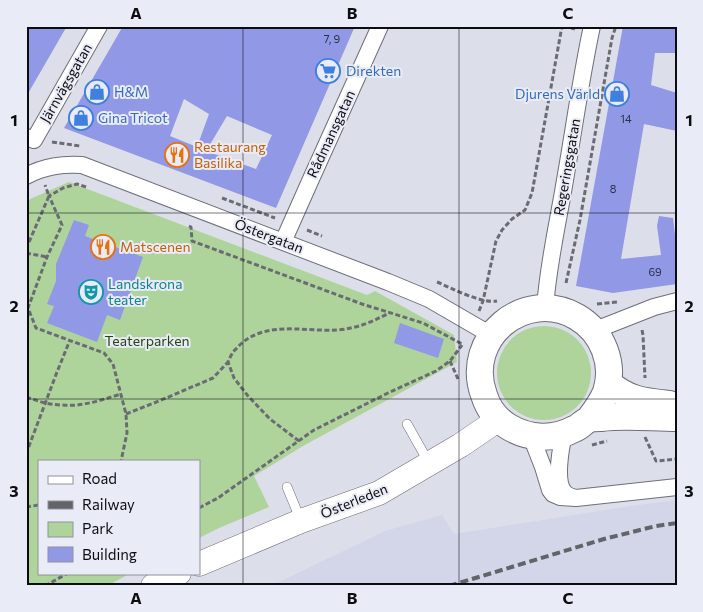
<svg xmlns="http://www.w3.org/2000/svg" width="703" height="612" font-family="Commissioner,sans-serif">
	<rect width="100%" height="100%" fill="#dcdee9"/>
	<path fill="#d3d5e8" d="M677,500V586H271L385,531L442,515L454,534L631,506Z"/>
	<path fill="#aed49c" d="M69,182L367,295L375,291L454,335L457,362L303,446L254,476L269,507L219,528L199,538V461H39V573H131L107,586H26V208L30,199Z
		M497 373a47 47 0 1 1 94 0a47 47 0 1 1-94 0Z"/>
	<path fill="#9198e6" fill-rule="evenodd" d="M26,26H67L26,97Z
		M123,26H355L276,208L64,128ZM184,99L209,114L197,147L170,136ZM227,116L272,135L256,169L206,151Z
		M623,26H677V53H655L651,85L677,93V131L644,124L621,259L661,255L657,226L659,216L673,218L677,251V284L613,293L576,286Z
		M74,220L89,225L85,236L143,257L120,320L107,315L97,342L47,323L54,306L47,304L56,281V264Z
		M400,323L444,339L438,358L394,343Z"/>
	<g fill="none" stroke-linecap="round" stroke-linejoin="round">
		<defs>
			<path id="lane" d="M407,424L429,463
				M287,487L301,521"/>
			<path id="street" d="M26,137L34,140L99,26
				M26,176C45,166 62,164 82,165L388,282L429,299L491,335
				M283,242L311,179L380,26
				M545,308C548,264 558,223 565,180C574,129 581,77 592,26
				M593,331L654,307L677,301
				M564,434C561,447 554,483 565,493C568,496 572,497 576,498
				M531,436L543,467L550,490L553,494L560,497L576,498L677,487"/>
			<path id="secondary" d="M199,564L301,521L379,493L461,445L499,419
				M153,586L179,573"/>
			<path id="primary" d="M608,383C629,400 642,401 669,404
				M590,418C596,410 602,402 606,392C615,364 603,332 577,317C525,287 463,338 484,395C488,408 497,420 509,427C529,439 554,440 574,429C580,427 584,421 590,419C593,418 598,418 601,418C626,415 652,418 677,418"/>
		</defs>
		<use href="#lane" stroke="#6d6f79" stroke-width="10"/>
		<use href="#street" stroke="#6d6f79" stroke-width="18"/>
		<use href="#secondary" stroke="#6d6f79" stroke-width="25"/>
		<use href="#primary" stroke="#6d6f79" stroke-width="28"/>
		<path stroke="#6b6c73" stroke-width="3" stroke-dasharray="5 2.5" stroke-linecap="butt" d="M564,26L575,29
			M52,142L80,146
			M86,187L77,184L63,188L49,196L62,225L47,257L28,308L36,328L104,353L113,364L126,414L127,433L121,461
			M222,198L275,218
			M189,226L191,227L192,241L362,304L423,323L462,344
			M307,230L322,236
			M26,249L49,196L45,185
			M26,253L47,257
			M437,282C451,288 482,304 497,301
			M566,283L580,220L612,38L616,26
			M597,304L618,302
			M479,311L483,301L496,241L502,230L512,219L525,210L532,193L562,26
			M642,330L643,335L645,378
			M450,361L458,379
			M26,397C38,401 49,405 62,405C82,407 101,400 121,394
			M126,414L159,401L213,378L228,362
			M645,437L656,461L677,459
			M299,441L270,419L248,396L234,378L228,362C230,358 232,352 236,349C262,319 303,332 338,330C358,328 372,322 389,313
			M592,445L607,441
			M26,454L57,372L70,340
			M26,507L39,505
			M199,508L218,498L314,430L388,393L436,371L450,361L462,345
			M45,586L68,573"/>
		<use href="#lane" stroke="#fff" stroke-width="9"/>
		<use href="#street" stroke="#fff" stroke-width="16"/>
		<use href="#secondary" stroke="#fff" stroke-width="24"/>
		<use href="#primary" stroke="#fff" stroke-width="26"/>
		<path stroke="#62646a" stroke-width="4" stroke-dasharray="8 4" stroke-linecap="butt" d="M449,586L604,539L656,526L677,523"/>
	</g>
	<path fill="none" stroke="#0c0d10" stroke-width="1" stroke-opacity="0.55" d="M243,26V586M459,26V586M26,213H677M26,399H677"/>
	<defs>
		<symbol id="supermarket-ring" viewBox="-11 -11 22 22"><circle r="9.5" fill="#e9ebf6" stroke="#3f7fe0" stroke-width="1.5"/><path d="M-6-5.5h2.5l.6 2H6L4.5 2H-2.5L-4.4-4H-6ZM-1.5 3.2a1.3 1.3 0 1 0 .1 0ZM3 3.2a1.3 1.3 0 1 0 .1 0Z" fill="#3f7fe0"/></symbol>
		<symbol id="shop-ring" viewBox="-11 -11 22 22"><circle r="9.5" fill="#e9ebf6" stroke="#3f7fe0" stroke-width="1.5"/><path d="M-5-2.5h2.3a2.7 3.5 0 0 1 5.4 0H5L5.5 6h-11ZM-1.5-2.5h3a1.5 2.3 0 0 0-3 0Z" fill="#3f7fe0"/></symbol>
		<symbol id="restaurant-ring" viewBox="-11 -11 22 22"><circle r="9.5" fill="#e9ebf6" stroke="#e8710a" stroke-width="1.5"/><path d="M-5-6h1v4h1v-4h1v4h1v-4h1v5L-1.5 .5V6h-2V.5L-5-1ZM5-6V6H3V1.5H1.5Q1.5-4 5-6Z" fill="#e8710a"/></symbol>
		<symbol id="theatre-ring" viewBox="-11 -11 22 22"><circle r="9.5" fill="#e9ebf6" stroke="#0f9aa8" stroke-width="1.5"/><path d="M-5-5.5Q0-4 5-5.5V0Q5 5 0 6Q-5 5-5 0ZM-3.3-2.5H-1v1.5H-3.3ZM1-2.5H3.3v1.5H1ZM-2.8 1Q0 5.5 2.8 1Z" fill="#0f9aa8"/></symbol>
	</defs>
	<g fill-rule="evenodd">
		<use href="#supermarket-ring" x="314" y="57" width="28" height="28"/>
		<use href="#shop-ring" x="83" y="78" width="28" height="28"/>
		<use href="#shop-ring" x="603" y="80" width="28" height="28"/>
		<use href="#shop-ring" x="67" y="104" width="28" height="28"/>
		<use href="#restaurant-ring" x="163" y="141" width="28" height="28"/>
		<use href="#restaurant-ring" x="89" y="233" width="28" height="28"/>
		<use href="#theatre-ring" x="77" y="278" width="28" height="28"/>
	</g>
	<g text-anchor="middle" stroke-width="4" stroke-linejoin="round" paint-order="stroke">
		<g font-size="11" fill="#2d3046">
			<text x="332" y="43">7, 9</text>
			<text x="626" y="123">14</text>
			<text x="613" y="193">8</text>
			<text x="655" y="276">69</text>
		</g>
		<g font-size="14" fill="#366cbe" stroke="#e9ebf6" text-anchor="start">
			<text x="346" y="76">Direkten</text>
			<text x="114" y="97">H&amp;M</text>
			<text x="600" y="99" text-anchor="end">Djurens Värld</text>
			<text x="98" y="123">Gina Tricot</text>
		</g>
		<g font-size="14" fill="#0c0d10" stroke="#e9ebf6">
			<text transform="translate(66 83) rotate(-60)" y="5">Järnvägsgatan</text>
			<text transform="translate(331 134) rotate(-65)" y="5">Rådmansgatan</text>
			<text transform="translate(567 167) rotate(-80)" y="5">Regeringsgatan</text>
			<text transform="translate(269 236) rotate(21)" y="5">Östergatan</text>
			<text transform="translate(354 501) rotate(-22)" y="5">Österleden</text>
		</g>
		<g font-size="14" fill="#c56008" stroke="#e9ebf6" text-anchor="start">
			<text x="194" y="152">Restaurang<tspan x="194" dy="16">Basilika</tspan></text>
			<text x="120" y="252">Matscenen</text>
		</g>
		<g font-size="14" fill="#0d838f" stroke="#e9ebf6" text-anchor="start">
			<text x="108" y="289">Landskrona<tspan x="108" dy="16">teater</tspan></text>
		</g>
		<g font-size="14" fill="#254411" stroke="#e9ebf6">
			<text x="147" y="346">Teaterparken</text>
		</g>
	</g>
	<rect width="703" height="612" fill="none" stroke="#e9ebf6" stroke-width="55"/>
	<rect x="38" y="460" width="162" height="115" fill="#e9ebf6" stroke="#91929a"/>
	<rect x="48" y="476" width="25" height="8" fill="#ffffff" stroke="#91929a"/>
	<text x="82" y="484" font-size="15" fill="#0c0d10">Road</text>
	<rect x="48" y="501" width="25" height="8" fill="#62646a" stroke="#91929a"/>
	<text x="82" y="510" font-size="15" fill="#0c0d10">Railway</text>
	<rect x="48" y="522" width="25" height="15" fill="#aed49c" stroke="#91929a"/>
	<text x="82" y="534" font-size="15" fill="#0c0d10">Park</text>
	<rect x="48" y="547" width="25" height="15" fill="#9198e6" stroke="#91929a"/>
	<text x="82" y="560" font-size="15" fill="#0c0d10">Building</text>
	<rect x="28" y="28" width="648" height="556" fill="none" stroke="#0c0d10" stroke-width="2"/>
	<g font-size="16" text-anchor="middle" font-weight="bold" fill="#0c0d10">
		<text x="136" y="19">A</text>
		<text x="352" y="19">B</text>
		<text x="568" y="19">C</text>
		<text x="14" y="126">1</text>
		<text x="689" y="126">1</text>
		<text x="14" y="312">2</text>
		<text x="689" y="312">2</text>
		<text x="14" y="497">3</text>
		<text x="689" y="497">3</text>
		<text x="136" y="604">A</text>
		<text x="352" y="604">B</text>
		<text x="568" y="604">C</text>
	</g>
</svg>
